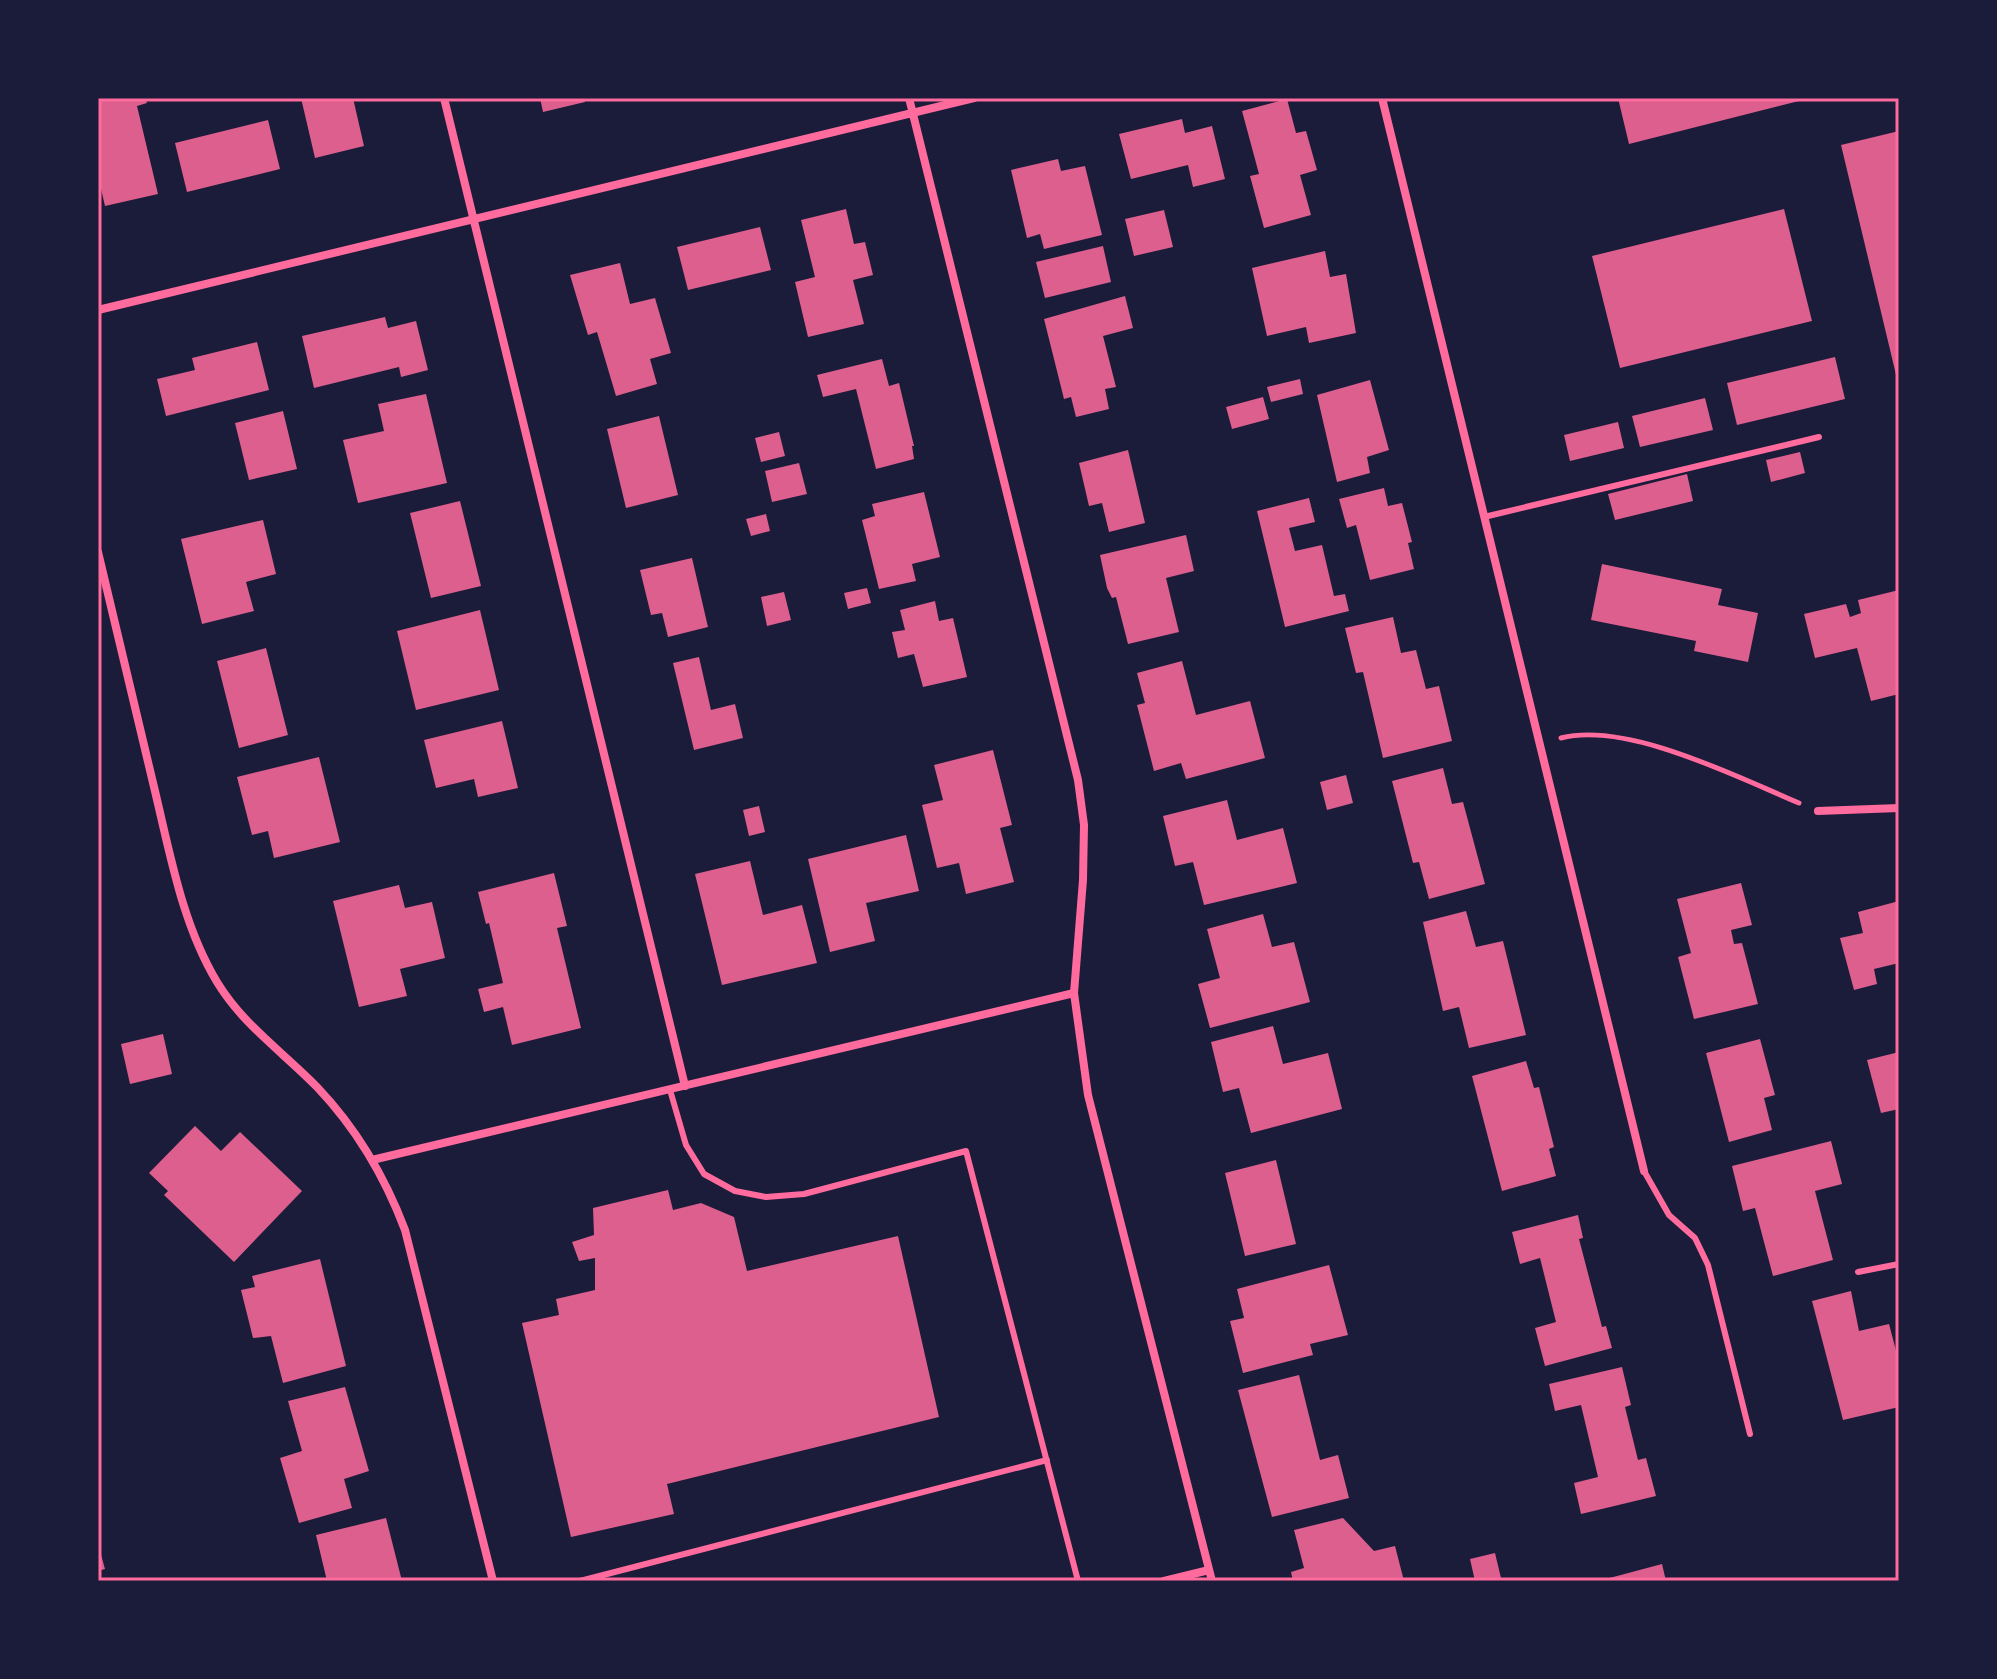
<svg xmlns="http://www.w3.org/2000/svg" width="1997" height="1679" font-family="Lato,sans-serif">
	<rect width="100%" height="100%" fill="#1b1b3a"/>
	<path fill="#dd5f8e" d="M98,98H145L147,103L137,106L158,194L105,206L98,176Z
		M301,98H353L364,146L315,158Z
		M540,98H584L585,102L543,112Z
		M1618,98H1807V99L1629,144Z
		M1287,99L1296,133L1306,131L1317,170L1300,175L1311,215L1264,228L1250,176L1259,174L1242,111Z
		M1182,119L1185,133L1212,126L1225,179L1193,187L1188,165L1131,179L1119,134Z
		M268,120L280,169L187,192L175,143Z
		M1899,131V382L1898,383L1841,145Z
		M1058,159L1061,171L1085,166L1102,235L1044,249L1040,234L1027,238L1011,170Z
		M846,209L854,244L865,242L873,275L853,280L864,324L808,337L795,282L815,277L801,220Z
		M1784,209L1812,321L1620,368L1592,256Z
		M1164,210L1173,247L1134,256L1125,219Z
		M760,227L771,270L688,290L677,247Z
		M1103,246L1111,282L1045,298L1036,262Z
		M1325,251L1330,277L1346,274L1356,333L1309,343L1306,327L1267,336L1252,268Z
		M620,263L630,304L655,298L671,353L650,359L657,384L616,396L597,332L588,335L570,275Z
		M1125,296L1133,328L1103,336L1116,387L1105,389L1109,409L1076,417L1071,397L1064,399L1044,319Z
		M385,317L388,328L416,321L428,370L401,377L399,367L314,388L302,336Z
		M257,342L269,390L166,416L157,379L195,370L192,358Z
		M1835,357L1845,399L1737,425L1727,383Z
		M882,359L889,386L899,383L914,446H912L914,459L876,469L856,389L823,397L817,375Z
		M1300,379L1303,394L1271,402L1267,387Z
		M1370,380L1389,450L1367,457L1370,473L1337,482L1317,395Z
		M426,394L447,483L358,503L343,440L384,431L378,404Z
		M1263,397L1269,419L1232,429L1226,407Z
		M1705,398L1713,430L1640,447L1632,416Z
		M283,411L297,469L249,480L235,423Z
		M659,416L678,495L626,508L607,429Z
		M1618,422L1624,448L1570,461L1564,435Z
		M779,432L785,456L761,462L755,438Z
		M1128,450L1145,523L1109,532L1102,503L1089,506L1079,463Z
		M1800,452L1805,473L1771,482L1766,460Z
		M799,463L807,494L772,502L765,471Z
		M1687,474L1693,501L1615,520L1608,494Z
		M1384,488L1388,506L1402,503L1412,542L1408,543L1414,569L1370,580L1356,525L1347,528L1339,499Z
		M924,492L940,557L912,564L916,581L879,589L862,520L875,516L872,504Z
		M1309,498L1315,522L1289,528L1295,551L1322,545L1334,596L1345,594L1349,611L1285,627L1257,511Z
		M460,501L481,586L431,598L410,513Z
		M766,514L770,531L751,536L746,519Z
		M263,520L276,574L246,582L254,611L202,624L181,539Z
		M1186,535L1194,571L1166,578L1179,632L1128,644L1116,597L1112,598L1107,588L1100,555Z
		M692,558L708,627L668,637L662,613L651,615L640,570Z
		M1602,564L1722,589L1718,605L1758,613L1748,662L1694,651L1696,641L1591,620Z
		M867,588L871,603L848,609L844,593Z
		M1899,590V694L1871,701L1857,648L1815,658L1804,614L1846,604L1850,617L1861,613L1858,600Z
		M784,592L791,620L767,626L761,597Z
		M935,601L939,621L953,618L967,677L923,687L914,654L898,658L892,632L905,630L900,610Z
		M480,610L499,690L416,710L397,631Z
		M1393,617L1401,653L1416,650L1426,689L1439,686L1452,741L1383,758L1363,672L1356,673L1345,628Z
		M266,648L288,735L239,748L217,661Z
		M699,657L711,710L735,704L743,738L694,750L673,663Z
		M1182,661L1196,715L1250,701L1265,758L1186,779L1181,763L1154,771L1137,705L1145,703L1137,673Z
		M502,721L518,788L478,797L474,779L436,788L424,740Z
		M993,750L1012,825L1000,828L1014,882L966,894L959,863L937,868L922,805L943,800L934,765Z
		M319,757L340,842L274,858L268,831L252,835L237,777Z
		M1443,768L1452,804L1463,802L1485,884L1429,899L1419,862L1413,863L1392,781Z
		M1346,775L1353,803L1327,810L1320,782Z
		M1227,800L1237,840L1283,828L1297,883L1204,905L1193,862L1175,866L1163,816Z
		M759,806L765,832L749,836L743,810Z
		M906,835L919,891L866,903L875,941L830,952L808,859Z
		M750,861L763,915L802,905L817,963L722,985L695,874Z
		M554,873L567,926L557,928L581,1028L512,1045L503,1007L484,1012L478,989L503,983L489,923L486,924L478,892Z
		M1741,883L1752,925L1731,930L1734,944L1742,943L1758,1004L1694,1019L1678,957L1691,953L1677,899Z
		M399,885L405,908L432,902L445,958L400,969L407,996L359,1007L333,901Z
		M1899,901V963L1874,969L1877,984L1854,990L1840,938L1863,933L1858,912Z
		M1466,911L1476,947L1503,941L1526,1035L1469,1048L1459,1007L1443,1011L1423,922Z
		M1263,914L1272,947L1294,942L1310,1002L1210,1028L1198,984L1220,978L1207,929Z
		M1273,1026L1283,1064L1328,1053L1342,1109L1251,1133L1239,1088L1223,1092L1211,1042Z
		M163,1034L172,1074L130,1084L121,1044Z
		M1760,1039L1775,1095L1764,1098L1772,1130L1729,1142L1706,1053Z
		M1899,1052V1109L1881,1113L1867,1060Z
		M1526,1061L1534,1088L1539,1087L1554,1147L1549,1149L1556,1176L1502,1191L1472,1076Z
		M195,1126L221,1151L240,1132L302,1191L234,1262L164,1195L168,1191L149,1173Z
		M1831,1141L1842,1184L1815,1191L1833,1260L1773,1276L1755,1208L1743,1211L1732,1166Z
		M1276,1160L1296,1244L1245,1256L1225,1173Z
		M668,1190L673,1210L701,1203L734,1217L747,1271L898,1236L939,1417L667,1484L674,1514L571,1537L522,1323L559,1315L556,1299L595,1290V1258L579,1261L572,1242L594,1235L593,1208Z
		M1578,1215L1583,1238L1579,1239L1602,1327L1606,1326L1612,1348L1545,1366L1535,1328L1556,1322L1540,1258L1520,1264L1512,1232Z
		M320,1259L346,1366L283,1383L271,1336L253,1338L241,1290L255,1287L252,1276Z
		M1329,1265L1348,1335L1310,1344L1313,1355L1243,1373L1230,1321L1244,1318L1237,1289Z
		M1851,1291L1859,1331L1889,1324L1899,1362V1407L1843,1420L1812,1301Z
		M1622,1367L1631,1405L1625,1407L1638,1460L1646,1458L1656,1496L1581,1514L1574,1483L1598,1477L1581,1405L1555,1411L1549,1384Z
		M1299,1375L1320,1460L1338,1455L1349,1498L1272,1517L1238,1390Z
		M345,1387L369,1471L344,1479L352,1508L299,1523L280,1458L302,1451L288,1401Z
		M386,1518L402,1581H327L316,1535Z
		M1343,1518L1374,1551L1395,1546L1404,1581H1293L1291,1572L1304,1568L1294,1530Z
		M98,1544L105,1569L98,1571Z
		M1495,1553L1501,1578L1475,1581L1470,1559Z
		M1662,1564L1666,1581H1602V1580Z"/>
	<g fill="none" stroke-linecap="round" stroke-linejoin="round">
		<path stroke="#ff6b9d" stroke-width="5" d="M1561,738C1627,721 1737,777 1799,803"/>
		<path stroke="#ff6b9d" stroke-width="6" d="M1484,517L1819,437
			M670,1090L686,1145L704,1174L735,1191L766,1197L804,1194L966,1151L1078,1581
			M1644,1171L1669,1215L1695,1238L1708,1265L1750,1434
			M1858,1272L1899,1264
			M580,1581L1047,1460"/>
		<path stroke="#ff6b9d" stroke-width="8" d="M444,98L685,1086
			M909,98L1078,780L1084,825L1083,880L1074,993L1088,1095L1212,1581
			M1382,98L1644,1171
			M98,310L974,98
			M98,552C117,630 135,709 154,787C170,853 182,924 217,982C243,1025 283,1052 317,1087C356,1128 385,1177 405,1230L493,1581
			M1818,811L1899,808
			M372,1160L1074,993
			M1164,1581L1209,1570"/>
	</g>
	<rect width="1997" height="1679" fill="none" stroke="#1b1b3a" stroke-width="200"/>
	<rect x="100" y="100" width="1797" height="1479" fill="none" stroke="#ff6b9d" stroke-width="3"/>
</svg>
